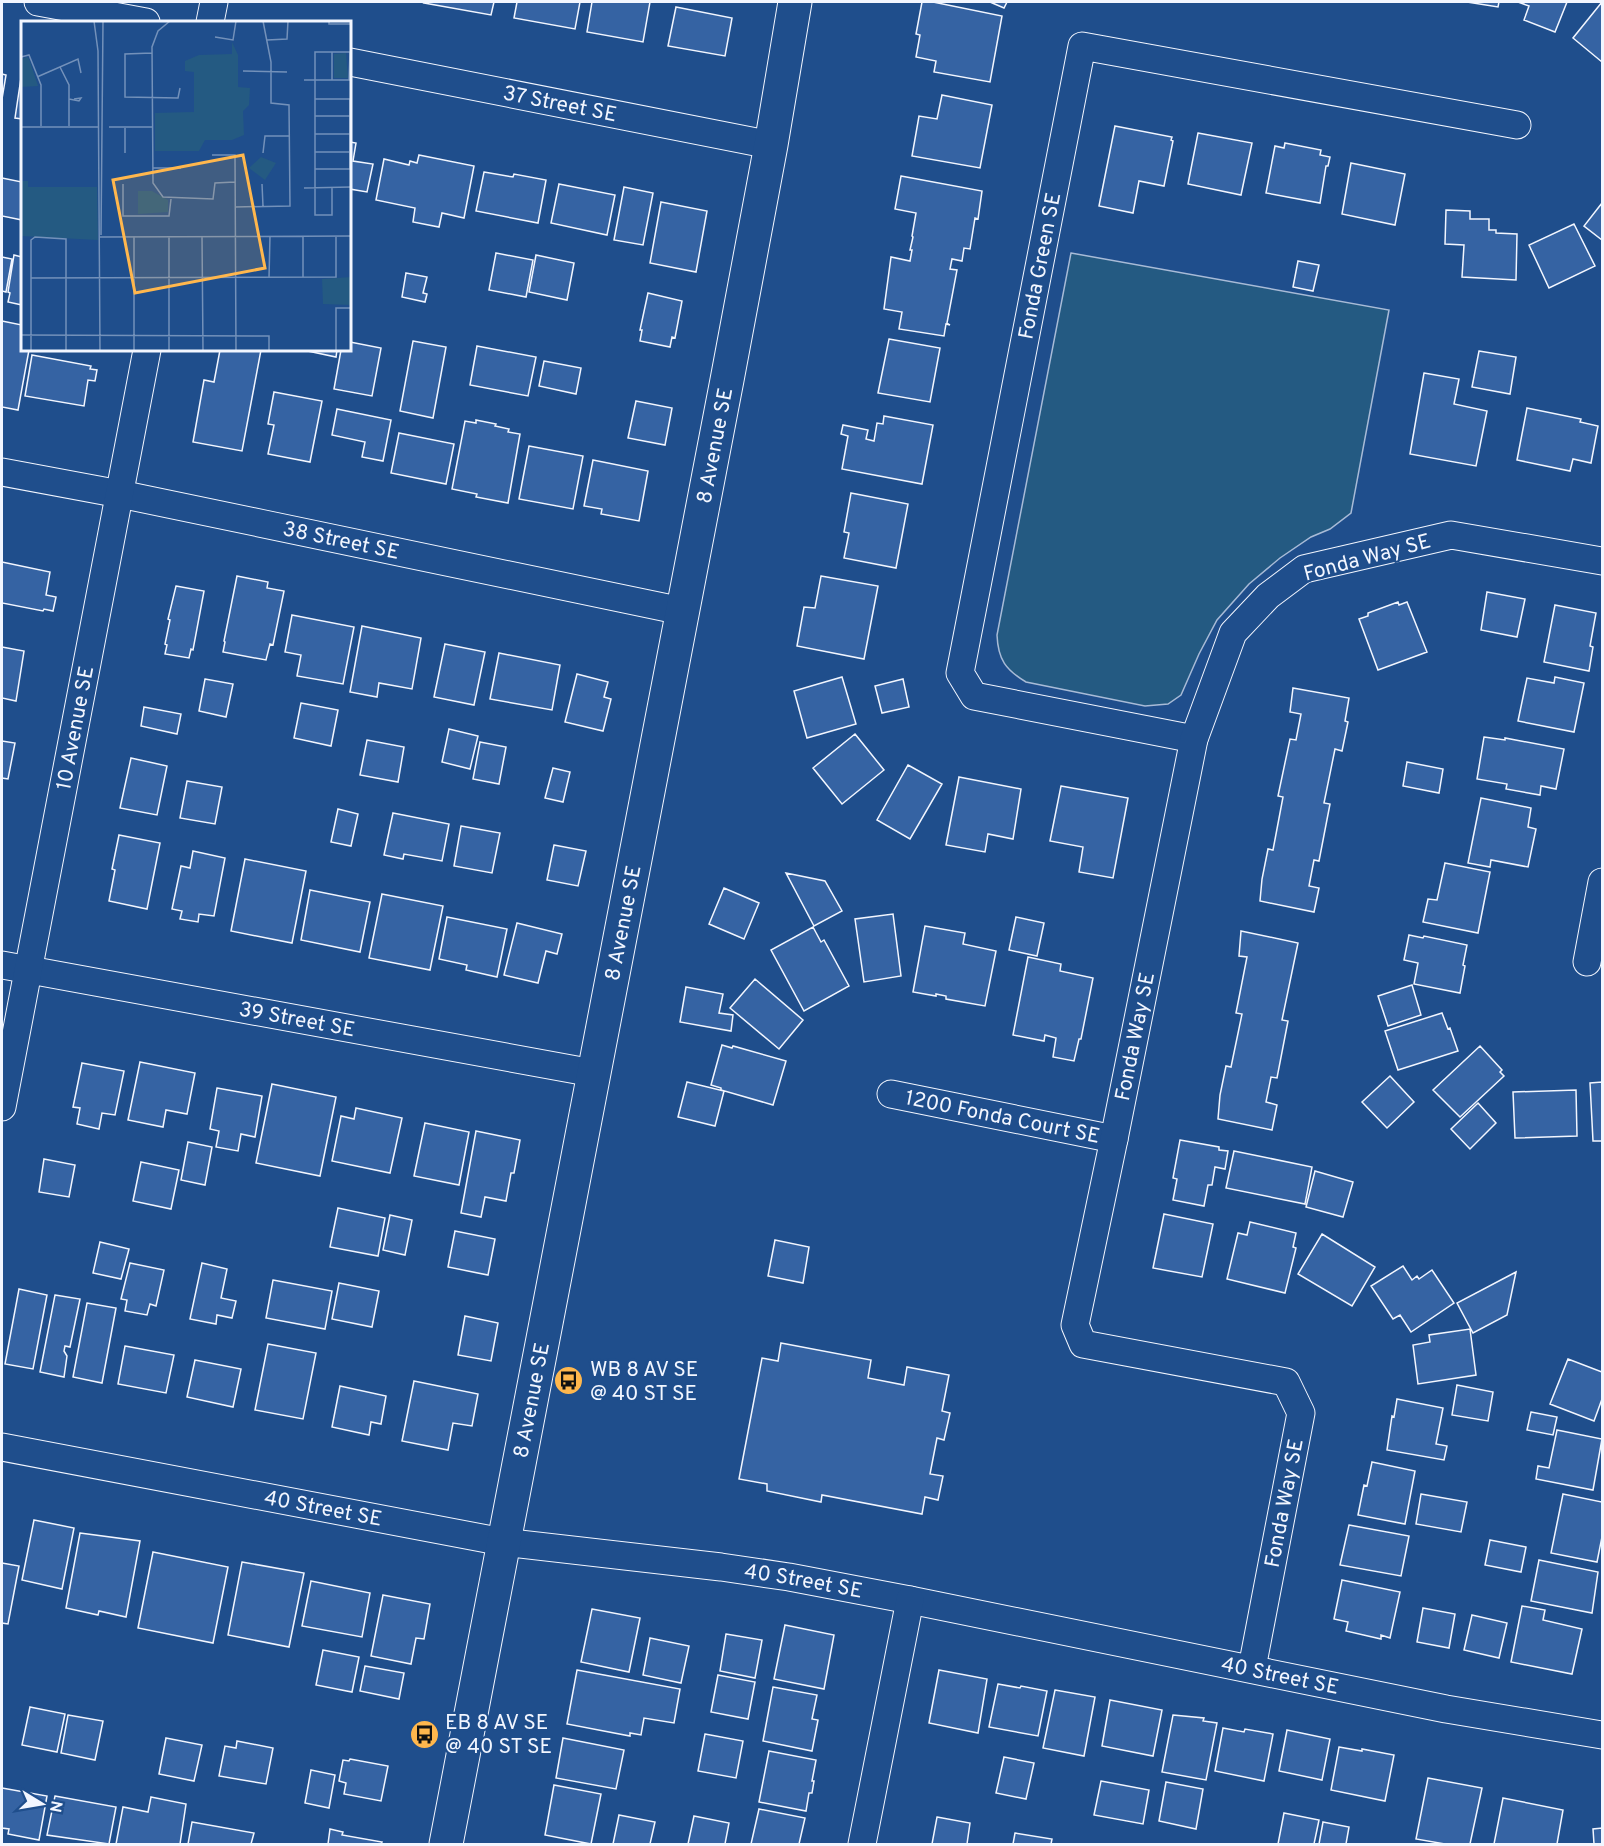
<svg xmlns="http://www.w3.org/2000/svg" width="1604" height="1846" font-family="Overpass,sans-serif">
	<rect width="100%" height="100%" fill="#1f4e8c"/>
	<path fill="#245a82" stroke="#a8bbd7" stroke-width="1.5" d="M1071,253L1389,310L1351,513L1330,529L1311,537L1280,558L1249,584L1217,620L1199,654L1181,695L1168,704L1145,706L1026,682C1006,670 998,660 997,635Z"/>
	<path fill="#3563a3" stroke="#f2f6ff" stroke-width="1.5" d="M425,2H494L491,15L424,3Z
		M517,2H580L575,29L514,18Z
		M592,2H650L643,42L587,32Z
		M922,2H933L1002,16L990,82L934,72L936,61L916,57L920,35L916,34Z
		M990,2H1007L1004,8Z
		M1467,2H1499L1498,7Z
		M1518,2H1567L1555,32L1524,20L1529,6Z
		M1602,2V62L1573,38Z
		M676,7L732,18L725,56L668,46Z
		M2,74L6,75L2,99Z
		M21,78H22V119L15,118Z
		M942,95L992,105L980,168L912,156L919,116L937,119Z
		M1115,126L1172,137L1171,140L1173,141L1164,186L1139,181L1133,213L1099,206Z
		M1198,133L1252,143L1241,195L1188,184Z
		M350,142L356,143L353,161L373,164L367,192L350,189Z
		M1285,143L1321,150L1320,155L1330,157L1328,166H1326L1320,203L1266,193L1275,146L1284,148Z
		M419,155L474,166L464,218L442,213L439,227L413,222L415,208L376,200L384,159L409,165L410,161L417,163Z
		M1351,163L1405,174L1395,225L1342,214Z
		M484,172L513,177L514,174L546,180L538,223L476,211Z
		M901,176L982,191L978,219L975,218L970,249L964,248L962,261L952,259L950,269L957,270L947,323L950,325L946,324L944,336L899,329L902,312L884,309L891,257L910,261L912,250H910L913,237L912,236L916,213L895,209Z
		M2,178L22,182V220L2,216Z
		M559,184L615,195L607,235L551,223Z
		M624,187L653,193L643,245L614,240Z
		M661,202L707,211L696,272L650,263Z
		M1602,203V240L1584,226Z
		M1446,210L1470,211V219H1489V230H1496V233L1517,234L1516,280L1462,277L1464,245L1445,244Z
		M1574,224L1595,266L1549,288L1529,245Z
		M496,253L533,260L526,297L489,290Z
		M14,255L22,257V305L8,302L10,293L8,292Z
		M536,255L574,263L567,300L529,292Z
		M2,257L12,259L6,292L2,291Z
		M1298,261L1319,265L1313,291L1293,287Z
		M406,273L427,277L423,293L427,294L425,302L402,297Z
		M648,293L682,301L675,338L672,337L670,347L640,341L642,330H640Z
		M2,321L22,325V350H29L18,410L2,407Z
		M889,339L940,348L930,402L878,393Z
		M413,341L446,347L433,418L400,411Z
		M350,342L381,348L372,396L334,389L341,350H350Z
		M477,346L536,357L528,396L470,385Z
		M220,350H261L242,451L193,442L204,380L214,382Z
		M303,350H337L336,357Z
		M1479,351L1516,357L1510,394L1472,387Z
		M32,355L91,366L90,369L97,370L95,381L88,380L84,406L25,396Z
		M544,361L581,368L576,394L539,386Z
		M1424,373L1459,379L1454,404L1487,411L1476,466L1410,454Z
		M274,392L322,401L310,462L268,454L274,425L268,424Z
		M636,401L672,408L665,445L628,438Z
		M1527,408L1581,419L1580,422L1598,426L1591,463L1573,459L1570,471L1517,460Z
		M337,409L391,420L383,461L362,457L365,442L332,435Z
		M884,416L933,425L922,484L842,469L848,436L841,434L843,425L868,430L866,439L874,441L877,423L883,424Z
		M476,420L496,424L495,426L509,429L508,432L520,434L508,503L476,497L477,494L452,489L465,421L476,423Z
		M399,433L454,444L446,484L391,473Z
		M529,446L583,456L573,509L519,499Z
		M593,460L648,471L639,521L601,514L602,509L584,506Z
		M851,493L908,504L896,568L844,558L849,533L844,532Z
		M2,562L50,572L46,595L56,597L53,611L44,609L43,611L2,603Z
		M237,576L268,582L267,588L284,591L273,645L270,644L266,660L223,652L225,642L224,641Z
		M821,576L878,586L864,659L797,646L804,607L815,608Z
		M176,586L204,591L193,650L191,649L189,658L165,654L167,645L165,644L170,620L168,619Z
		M1487,592L1525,599L1517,637L1481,630Z
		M1398,602L1399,605L1407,602L1427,652L1378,670L1359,619L1368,616V613Z
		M1555,605L1596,613L1590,646L1593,647L1589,671L1544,662Z
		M292,615L354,627L343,684L297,676L301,655L285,652Z
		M362,626L421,638L412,689L379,683L377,697L350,692Z
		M445,644L485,652L474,705L434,697Z
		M2,647L24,651L16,701L2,698Z
		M499,653L560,665L552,710L490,699Z
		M577,674L608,682L604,697L611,699L603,731L565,722Z
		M842,677L856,724L807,738L794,691Z
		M1555,677L1584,683L1574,732L1518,721L1527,678L1554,683Z
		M205,679L233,684L226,717L199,711Z
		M903,679L909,707L882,713L875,686Z
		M1293,688L1349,698L1345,721L1348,722L1342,751L1335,749L1324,803L1330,804L1319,861L1314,860L1309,886L1319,888L1314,912L1260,901L1262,879L1268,849L1273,850L1283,797L1278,796L1290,739L1296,740L1301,714L1290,712Z
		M301,703L338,710L331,746L294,738Z
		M144,707L181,714L177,734L141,726Z
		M449,729L478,736L470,769L442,762Z
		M855,734L884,770L842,804L813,768Z
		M1484,737L1505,740V738L1564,749L1556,789L1541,786L1540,795L1506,789L1507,784L1477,779Z
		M367,740L404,747L398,782L360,775Z
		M2,741L15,743L8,779L2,778Z
		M480,742L506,747L499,784L473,779Z
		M131,758L167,766L157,815L120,808Z
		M1407,762L1443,769L1439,793L1403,786Z
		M908,765L942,784L910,839L877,820Z
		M553,768L570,772L563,802L545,798Z
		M959,777L1021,789L1013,839L988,834L985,852L946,845Z
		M187,781L222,787L215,824L180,818Z
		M1061,786L1128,798L1113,878L1079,872L1083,847L1050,841Z
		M1481,798L1531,808L1528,827L1536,829L1528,867L1491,860L1490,867L1468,863Z
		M338,809L358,814L351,846L331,842Z
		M393,813L449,824L442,861L404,854L403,859L384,855Z
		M461,826L500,833L492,873L454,866Z
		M119,835L160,843L147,909L109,901L115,870L112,869Z
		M554,845L586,851L578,886L547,880Z
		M193,851L225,858L214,916L199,914L198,922L180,919L182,911L172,909L181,866L190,868Z
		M245,859L306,871L292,943L231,931Z
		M1445,863L1490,872L1478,933L1423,922L1428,899L1437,900Z
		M786,873L825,881L842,911L814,926Z
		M724,888L759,903L744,939L709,924Z
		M310,890L370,902L360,952L301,940Z
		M382,894L443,906L430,970L369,958Z
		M893,914L901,976L864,982L855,919Z
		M447,917L507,929L497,977L466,970L467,965L439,959Z
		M1016,917L1044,923L1037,956L1009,950Z
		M517,923L562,934L557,954L546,951L538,983L504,975Z
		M925,926L965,933L963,944L996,951L985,1006L946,999V996L936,994V996L913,992Z
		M813,927L821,942L824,940L849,986L804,1011L771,950Z
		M1241,931L1298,943L1282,1020L1288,1021L1277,1078L1271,1077L1266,1102L1277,1105L1272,1130L1218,1119L1220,1095L1226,1066L1231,1067L1242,1014L1236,1013L1247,957L1239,956Z
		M1409,935L1423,938L1424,936L1467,945L1463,965L1465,966L1460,993L1414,984L1418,963L1404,960Z
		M1028,957L1061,964L1060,971L1093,978L1081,1039H1079L1074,1061L1053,1057L1056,1038L1045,1035L1044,1041L1013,1035Z
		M755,979L803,1020L779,1049L730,1008Z
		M1412,985L1421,1015L1388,1026L1378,996Z
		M686,987L723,994L719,1013L733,1015L731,1031L680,1022Z
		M1442,1013L1448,1029L1450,1028L1458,1051L1398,1070L1385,1031Z
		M722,1045L732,1048L733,1046L786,1061L773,1105L721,1090V1088L711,1085Z
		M1480,1046L1502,1070L1500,1072L1504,1076L1460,1117L1433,1090Z
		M140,1062L195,1073L187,1114L166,1110L163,1127L128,1120Z
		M82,1063L124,1071L115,1115L102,1113L99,1129L77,1124L80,1108L73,1107Z
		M1390,1076L1414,1102L1387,1128L1362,1102Z
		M687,1082L724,1091L715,1126L678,1117Z
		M1602,1082V1141H1593L1590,1083Z
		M272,1084L336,1097L320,1176L256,1163Z
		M217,1088L262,1096L255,1137L241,1134L238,1151L216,1147L219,1131L210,1129Z
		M1576,1090L1577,1136L1515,1138L1513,1092Z
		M1478,1103L1496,1123L1470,1149L1451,1129Z
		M356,1108L402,1118L390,1173L332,1161L341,1116L354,1119Z
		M425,1123L469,1132L459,1185L414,1176Z
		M476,1131L520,1140L514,1173H511L506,1201L485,1197L481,1217L461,1213Z
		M1180,1140L1219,1147V1150L1228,1151L1225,1169L1215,1167L1212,1185H1208L1204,1206L1173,1200L1177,1179L1173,1178Z
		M188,1142L212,1147L205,1185L181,1180Z
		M1234,1151L1312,1167L1305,1204L1226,1188Z
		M44,1159L75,1165L69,1197L39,1192Z
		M141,1162L179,1170L171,1209L133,1201Z
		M1315,1171L1353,1182L1343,1217L1306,1207Z
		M338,1208L385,1218L378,1256L330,1247Z
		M1164,1214L1213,1224L1202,1277L1153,1268Z
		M390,1215L412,1220L405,1255L383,1250Z
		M1250,1222L1296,1233L1293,1247L1296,1248L1285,1293L1227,1279L1238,1233L1247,1235Z
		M455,1231L495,1239L488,1275L448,1267Z
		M1322,1234L1375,1267L1352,1306L1298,1274Z
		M775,1240L809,1247L803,1283L768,1276Z
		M100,1242L129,1249L121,1279L93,1273Z
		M130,1263L164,1270L156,1306L150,1304L147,1315L125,1311L127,1300L121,1299Z
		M202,1263L227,1269L221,1298L236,1301L232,1318L217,1315L216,1324L190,1319Z
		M1403,1266L1412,1280L1417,1276L1419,1279L1432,1270L1454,1303L1411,1332L1400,1315L1393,1319L1371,1286Z
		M1516,1272L1507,1315L1473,1333L1457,1303Z
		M273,1280L332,1291L325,1329L266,1318Z
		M339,1283L379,1291L372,1327L332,1319Z
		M19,1289L47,1295L33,1369L5,1364Z
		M55,1295L80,1299L70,1347L65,1346L64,1351L67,1356L64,1377L40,1372Z
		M87,1303L116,1308L102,1383L73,1377Z
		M465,1316L498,1323L491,1361L458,1355Z
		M1470,1329L1476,1375L1418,1384L1413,1345L1430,1342L1429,1335Z
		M781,1343L871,1360L868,1378L904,1385L907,1367L949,1375L942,1411L950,1413L944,1440L937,1438L930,1474L943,1476L938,1500L925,1497L922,1514L822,1495L821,1502L767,1491V1484L739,1479L762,1358L778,1361Z
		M268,1344L316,1353L303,1419L255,1410Z
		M125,1346L174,1355L166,1393L118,1384Z
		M1568,1359L1602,1372V1399L1594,1421L1550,1404Z
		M195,1360L241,1369L233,1407L187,1397Z
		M414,1381L478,1394L472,1426L453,1423L448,1450L402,1441Z
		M1457,1385L1493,1392L1488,1421L1452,1415Z
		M340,1386L386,1396L381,1424L371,1422L369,1435L332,1427Z
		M1397,1399L1443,1408L1436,1444L1447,1446L1444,1460L1387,1450L1392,1416L1394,1417Z
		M1531,1412L1557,1417L1553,1435L1527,1430Z
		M1557,1430L1602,1439L1593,1490L1536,1479L1538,1466L1549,1468Z
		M1372,1462L1415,1471L1405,1524L1358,1515L1364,1485L1367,1486Z
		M1421,1494L1467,1502L1461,1532L1416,1524Z
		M1563,1494L1602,1502V1537L1597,1562L1551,1553Z
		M34,1520L74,1528L62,1589L22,1580Z
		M1349,1525L1409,1536L1401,1576L1340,1565Z
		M80,1533L140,1541L126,1617L99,1611L98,1615L66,1608Z
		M1490,1540L1526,1547L1521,1572L1485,1565Z
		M153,1552L228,1567L213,1643L138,1628Z
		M1539,1560L1598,1572L1592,1613L1531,1601Z
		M242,1562L304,1573L289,1647L228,1635Z
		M2,1563L19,1566L8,1624L2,1623Z
		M1342,1580L1400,1592L1390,1638L1381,1635V1639L1346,1631L1348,1622L1334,1619Z
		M311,1581L370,1593L362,1637L302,1626Z
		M383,1595L430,1604L424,1639L416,1638L411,1664L371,1656Z
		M1522,1606L1545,1610L1543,1620L1582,1629L1572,1674L1511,1662Z
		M1423,1608L1455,1614L1449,1648L1417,1642Z
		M592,1609L640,1618L629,1672L581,1662Z
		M1472,1615L1507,1623L1499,1658L1464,1650Z
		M785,1625L834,1635L824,1689L774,1679Z
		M726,1634L762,1640L755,1678L720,1671Z
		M650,1638L689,1646L681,1683L643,1675Z
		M323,1650L359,1657L352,1692L316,1685Z
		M365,1666L404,1673L399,1699L360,1691Z
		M577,1670L680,1689L674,1723L644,1718L641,1735L630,1733V1736L567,1724Z
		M939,1670L987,1679L978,1733L929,1723Z
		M718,1675L755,1682L748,1719L711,1712Z
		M998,1684L1020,1688L1021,1686L1047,1691L1038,1736L989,1727Z
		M773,1687L817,1695L812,1719L818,1720L812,1751L763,1741Z
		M1055,1690L1095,1697L1084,1756L1043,1748Z
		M1110,1700L1162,1710L1153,1756L1102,1746Z
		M30,1707L65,1714L57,1752L22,1745Z
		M68,1715L103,1721L95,1760L61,1753Z
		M1173,1715L1204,1718L1203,1721L1217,1723L1206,1780L1162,1772Z
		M1223,1728L1244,1732L1245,1729L1273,1734L1264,1781L1215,1771Z
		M1287,1730L1330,1739L1322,1780L1279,1771Z
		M705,1734L743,1741L736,1778L698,1771Z
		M166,1738L202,1745L194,1781L159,1774Z
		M563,1738L624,1750L616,1789L556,1778Z
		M237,1741L273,1748L266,1784L219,1776L225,1746L236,1748Z
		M1339,1747L1362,1751V1749L1394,1755L1385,1801L1331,1790Z
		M769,1751L816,1760L812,1781H814L812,1793H809L806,1811L759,1802Z
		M1004,1757L1034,1763L1026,1799L996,1793Z
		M350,1759L388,1766L381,1801L344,1794L346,1783L339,1781L343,1760L349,1761Z
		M311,1770L335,1775L329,1808L305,1803Z
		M1428,1778L1482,1788L1470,1844H1445L1416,1839Z
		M1101,1781L1149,1790L1143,1824L1094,1815Z
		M1166,1782L1203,1789L1196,1829L1159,1821Z
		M554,1785L601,1794L591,1844L545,1835Z
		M2,1788L47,1796L39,1840L8,1834L9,1829L2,1828Z
		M55,1796L116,1807L109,1844L47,1835Z
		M151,1797L186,1804L180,1844H116L123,1807L148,1812Z
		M1503,1798L1563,1810L1557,1844H1494Z
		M759,1809L805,1818L799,1844H751Z
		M1284,1813L1319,1820L1314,1844H1278Z
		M619,1815L655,1822L650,1844H613Z
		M694,1816L729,1823L725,1844H688Z
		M937,1817L970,1823L967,1844H932Z
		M192,1822L254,1833L251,1844H188Z
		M1323,1822L1349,1827L1346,1844H1319Z
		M1602,1828V1844H1594L1593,1829Z
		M330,1829L343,1832L342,1835L382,1842L381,1844H328Z
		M1015,1833L1052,1839L1051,1844H1013Z"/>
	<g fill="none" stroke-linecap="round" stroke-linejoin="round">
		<defs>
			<g id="street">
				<path d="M38,2L146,22"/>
				<path d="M210,22L214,2"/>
				<path id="s1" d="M350,62L771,145"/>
				<path id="s2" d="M2,472L120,494L682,611"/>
				<path id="s3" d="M1194,739L974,696L960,673L1082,46L1517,125"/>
				<path d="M1587,962L1602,882"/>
				<path id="s4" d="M2,965L593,1073"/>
				<path id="s5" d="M891,1094L1114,1139"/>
				<path id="s6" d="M2,1107L147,350"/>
				<path id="s7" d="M2,1447L503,1542L721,1567L789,1577L910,1600L1446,1709L1602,1735"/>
				<path id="s8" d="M1252,1668L1301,1413L1286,1382L1083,1344L1075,1325L1114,1139L1194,739L1233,633L1268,596L1304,569L1451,535L1602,561"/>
				<path d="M862,1844L910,1600"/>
			</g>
			<g id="secondary">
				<path id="s9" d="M446,1844L727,380L771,145L795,2"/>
			</g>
		</defs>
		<use href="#street" stroke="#f2f6ff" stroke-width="29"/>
		<use href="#secondary" stroke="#f2f6ff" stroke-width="35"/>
		<use href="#street" stroke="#1f4e8c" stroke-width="27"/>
		<use href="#secondary" stroke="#1f4e8c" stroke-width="33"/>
	</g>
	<defs>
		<symbol id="bus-disc" viewBox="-11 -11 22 22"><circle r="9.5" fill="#ffb74d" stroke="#1f4e8c"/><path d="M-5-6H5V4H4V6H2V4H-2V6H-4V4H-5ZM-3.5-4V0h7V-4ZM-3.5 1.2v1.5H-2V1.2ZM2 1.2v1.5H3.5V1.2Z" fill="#111"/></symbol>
	</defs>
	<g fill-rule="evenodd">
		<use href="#bus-disc" x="552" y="1364" width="33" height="33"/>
		<use href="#bus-disc" x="408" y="1718" width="33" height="33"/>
	</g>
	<g text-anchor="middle" stroke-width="4.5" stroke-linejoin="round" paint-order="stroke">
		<g font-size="21" fill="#f2f6ff" stroke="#1f4e8c">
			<text dy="7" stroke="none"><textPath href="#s1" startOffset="214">37 Street SE</textPath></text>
			<text dy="7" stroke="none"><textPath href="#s3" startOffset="666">Fonda Green SE</textPath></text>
			<text dy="7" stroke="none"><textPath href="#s9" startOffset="1424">8 Avenue SE</textPath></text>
			<text dy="7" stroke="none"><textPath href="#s2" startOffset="346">38 Street SE</textPath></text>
			<text transform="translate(1367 557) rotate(-15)" y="7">Fonda Way SE</text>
			<text dy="7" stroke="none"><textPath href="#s6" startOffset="386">10 Avenue SE</textPath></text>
			<text dy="7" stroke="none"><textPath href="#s9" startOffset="938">8 Avenue SE</textPath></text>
			<text dy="7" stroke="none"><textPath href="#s4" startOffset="300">39 Street SE</textPath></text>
			<text dy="7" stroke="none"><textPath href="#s8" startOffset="816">Fonda Way SE</textPath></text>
			<text dy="7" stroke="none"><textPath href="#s5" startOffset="114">1200 Fonda Court SE</textPath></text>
			<text dy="7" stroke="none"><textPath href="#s9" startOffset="452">8 Avenue SE</textPath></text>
			<text dy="7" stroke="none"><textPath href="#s8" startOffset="168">Fonda Way SE</textPath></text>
			<text dy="7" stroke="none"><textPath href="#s7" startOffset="327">40 Street SE</textPath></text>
			<text dy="7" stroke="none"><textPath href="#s7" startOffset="813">40 Street SE</textPath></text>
			<text dy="7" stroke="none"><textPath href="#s7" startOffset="1299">40 Street SE</textPath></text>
		</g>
		<g font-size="21" fill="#f2f6ff" stroke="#1f4e8c" text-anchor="start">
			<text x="590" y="1376">WB 8 AV SE<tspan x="590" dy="24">@ 40 ST SE</tspan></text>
			<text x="445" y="1729">EB 8 AV SE<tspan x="445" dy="24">@ 40 ST SE</tspan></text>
		</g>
	</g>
	<g transform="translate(21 21)">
		<rect width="330" height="330" fill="#1f4e8c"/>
		<path d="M211,21L217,34V66L229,67L228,84L222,90L223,114L211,119H184L178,130H134V92L173,91V51L164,50V40L178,34L211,33ZM325,32L327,57H313V33ZM6,36L8,38L17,65L0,66V38ZM240,136L255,142L244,159L228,147ZM0,160H7V166H76L77,219L0,215ZM117,170H131L147,179V191L117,193ZM330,256V284L302,283L301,258Z" fill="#245a82"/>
		<path fill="none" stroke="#7391ba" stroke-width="1.5" d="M73,0L77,30L79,330M149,0L137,10L131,26L132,162L142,176L192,178L194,162L214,161M308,0V3H330M194,16L212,19L215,0M246,19L266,18L267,0M131,32L104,33V76L157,77L159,67M0,36L8,34L20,64V105M39,46L48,64V105M222,50L266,51M16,56L57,38L60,52M283,59H330M311,59V31M48,78L58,80L60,77L53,78M294,78H329V148H294M294,95H329M0,106H78M88,106H131M104,107V132M294,113H329M294,131H328M242,132L244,115H268M191,134H214L215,330M132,147H160M102,163V195H148L150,178M241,163L242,185M311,166V194H294V31H329L328,59M283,167L330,166M214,186L269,185L268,84L250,82V41L242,0M80,214L82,0M181,215L182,330M282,215V257M79,216L330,215M10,257L315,256V215M248,257L249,215M0,314L248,315V330M10,330V219L14,216L45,218V330M113,330V216M148,330V216M315,330V287H330"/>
		<path fill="#ffb74d" fill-opacity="0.15" stroke="#ffb74d" stroke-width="3" d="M222,134L244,247L114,272L92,159Z"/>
		<rect width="330" height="330" fill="none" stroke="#f2f6ff" stroke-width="3"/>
	</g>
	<rect width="1604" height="1846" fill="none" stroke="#f2f6ff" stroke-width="6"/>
	<g transform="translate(42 1804) rotate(101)" stroke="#1f4e8c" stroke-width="4.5" paint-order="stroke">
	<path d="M0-4.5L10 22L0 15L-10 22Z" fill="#f2f6ff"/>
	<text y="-9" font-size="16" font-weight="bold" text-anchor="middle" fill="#f2f6ff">N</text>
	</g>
</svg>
